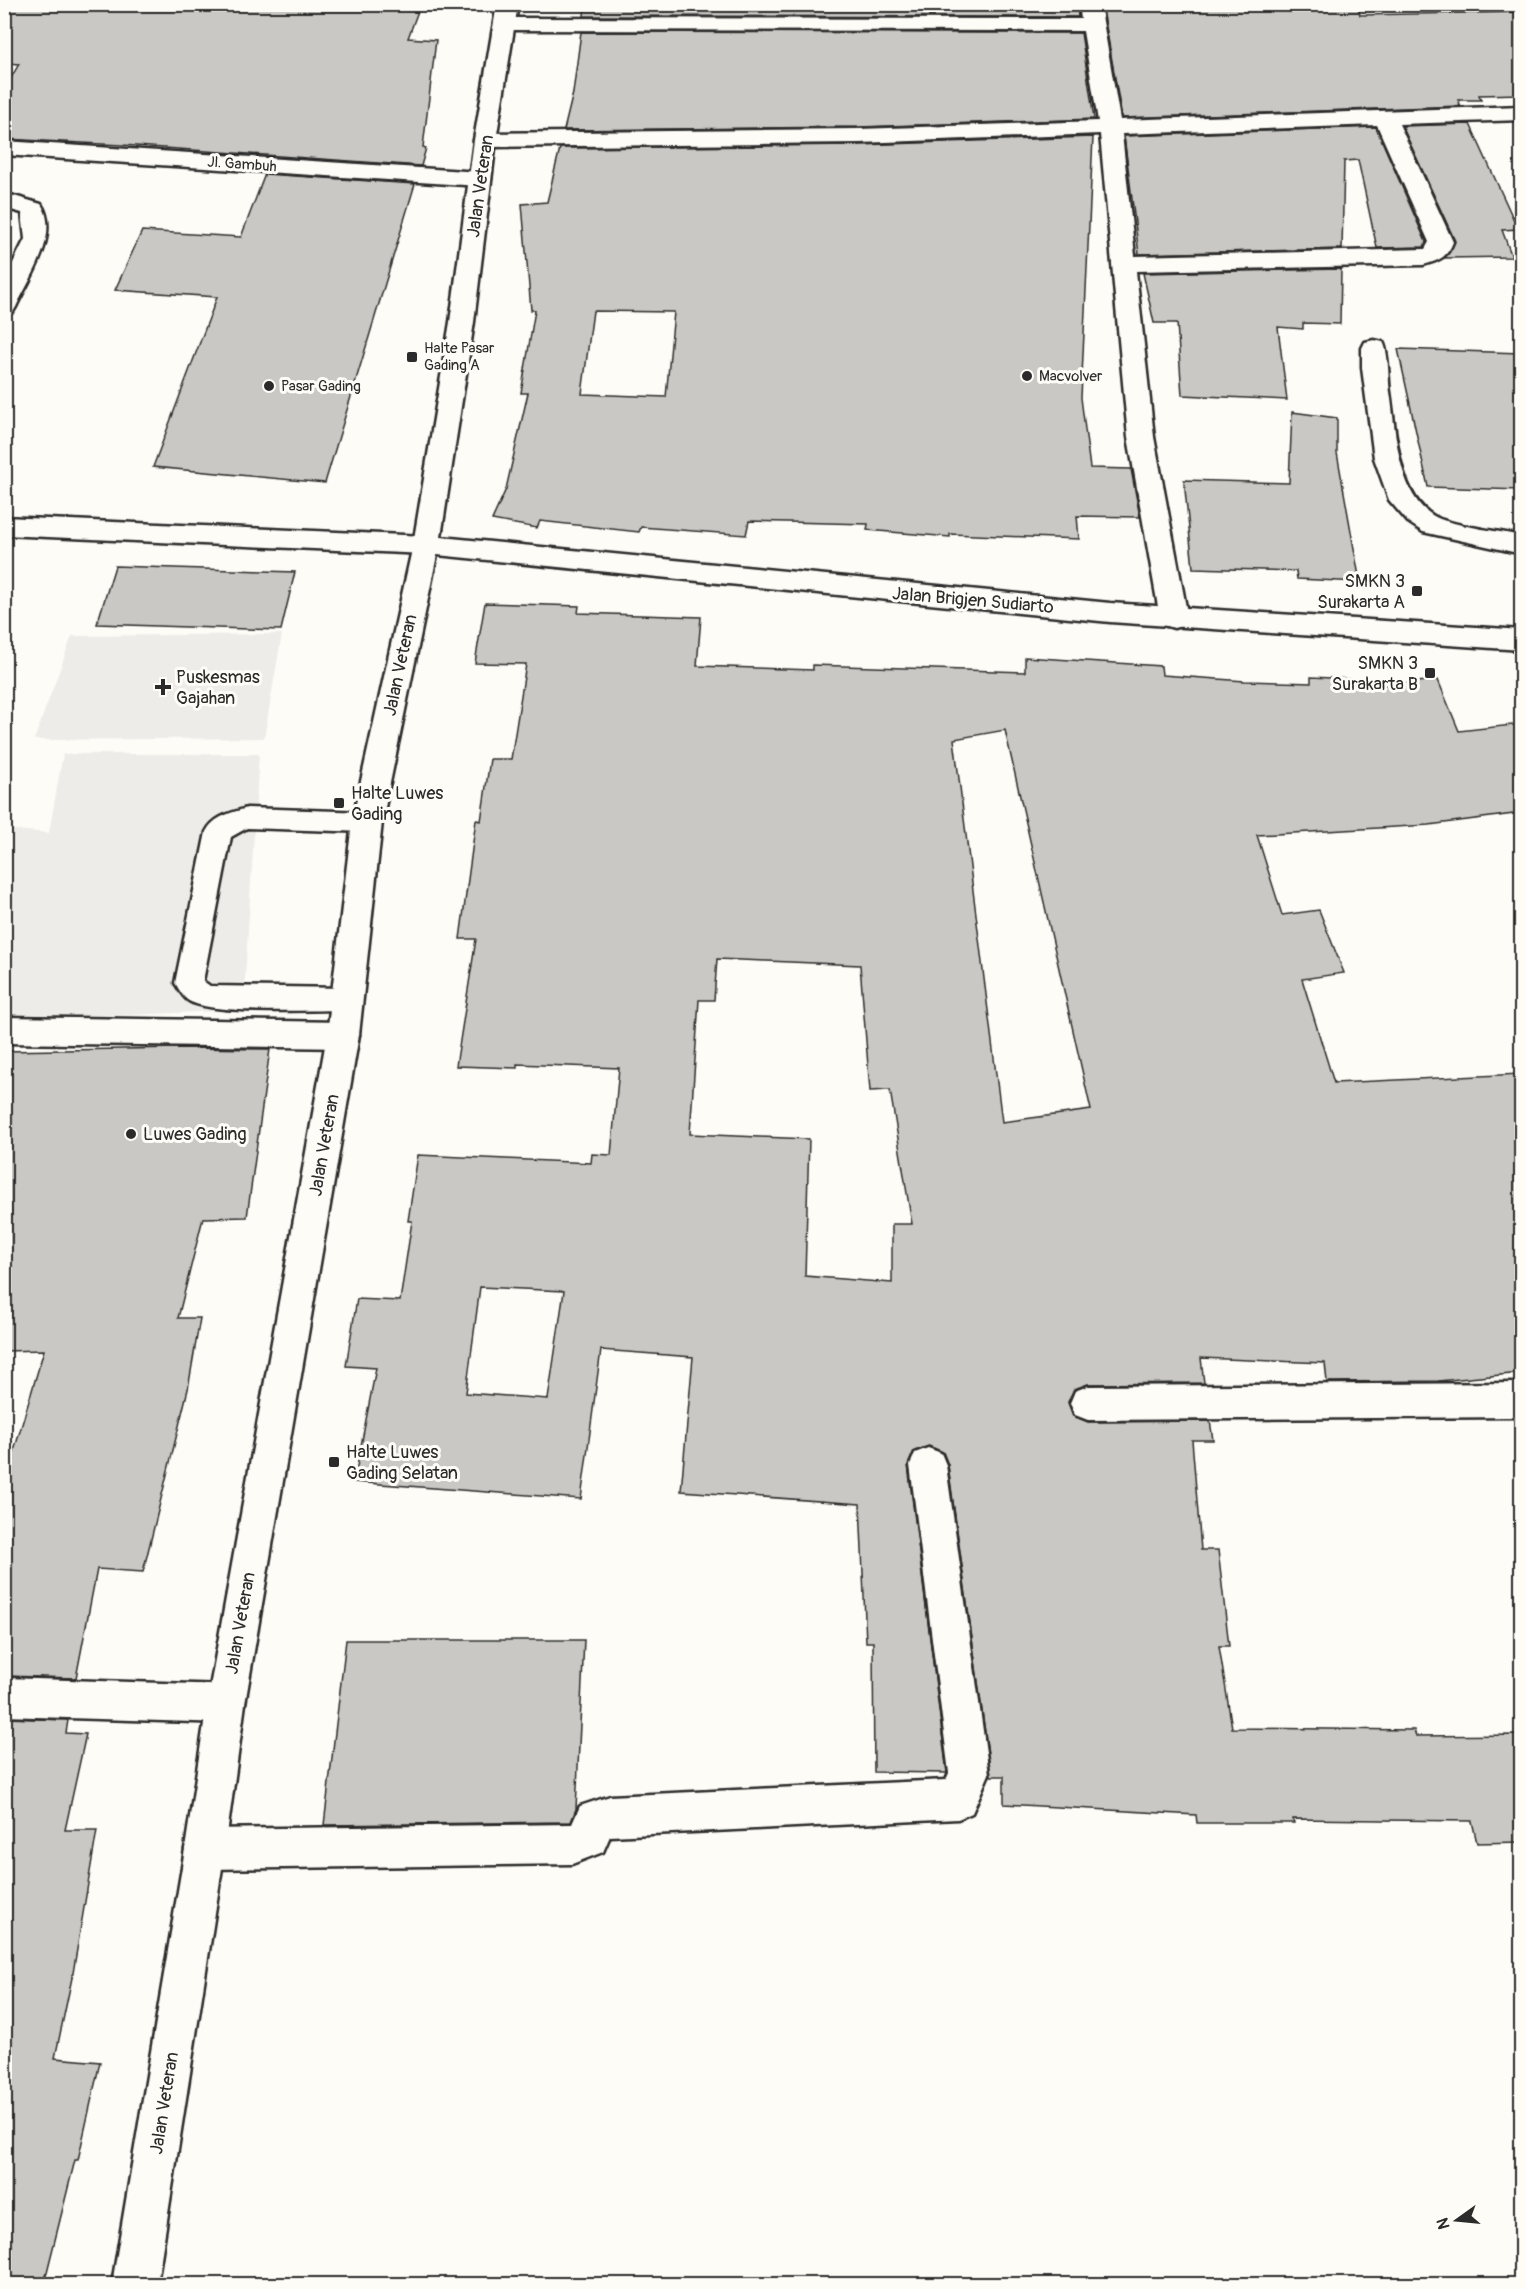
<svg xmlns="http://www.w3.org/2000/svg" width="1526" height="2289" font-family="Pangolin,sans-serif">
	<rect width="100%" height="100%" fill="#fdfcf7"/>
	<filter id="ink" filterUnits="userSpaceOnUse"><feTurbulence type="fractalNoise" baseFrequency=".0167" numOctaves="2"/><feDisplacementMap in="SourceGraphic" scale="12" xChannelSelector="R" yChannelSelector="G"/><feConvolveMatrix kernelMatrix="1 2 1 2 8 2 1 2 1" color-interpolation-filters="sRGB"/></filter>
	<g filter="url(#ink)">
		<path fill="#edece8" d="M282,634L264,738L34,740L72,636Z
			M63,754H259L243,1010L40,1019L5,1016L4,829L49,833Z"/>
		<path fill="#c9c8c4" stroke="#2b2b2b" stroke-width="1.5" fill-rule="evenodd" d="M4,4H290L418,11L408,38L436,40L423,147L426,148L421,166L122,145L4,139V90L19,64L4,63Z
			M585,4H1077L1078,17L584,16Z
			M1102,4H1357L1360,15L1521,12V94L1479,95L1481,100H1458L1461,106L1122,118Z
			M581,32L1081,33L1094,119L859,127L564,130L573,93Z
			M1470,124L1518,229L1502,230L1512,257L1445,258L1455,241L1402,126Z
			M1376,127L1426,242L1424,247L1377,248L1358,160L1344,161L1342,249L1139,254L1124,136Z
			M1093,137L1081,398L1090,468L1131,469L1140,517L1077,516L1079,539L950,534V537L867,530L868,524L749,521L746,535L641,527L639,532L540,521L537,528L492,520L506,489L528,393H521L535,310H531L522,204L547,202L560,148L859,145ZM593,311L674,312L666,397L582,394Z
			M265,174L415,184L325,483L153,467L217,297L115,290L142,231L241,237Z
			M1341,269L1340,324L1303,323V329L1278,327L1287,400L1182,395L1177,323H1154L1143,273Z
			M1398,349L1521,353V490L1428,487Z
			M1292,412L1337,418V453L1360,582L1297,579L1296,571L1193,568L1184,480L1289,483Z
			M115,566L295,572L281,630L97,624Z
			M485,603L579,606L578,613L701,617L697,666L813,670V665L1025,672V657L1161,666L1162,675L1245,681L1311,683V677L1373,680L1374,686L1438,680L1459,731L1521,724V813L1429,825L1257,835L1282,915L1319,910L1344,973L1302,979L1334,1083L1521,1074V1373L1438,1381L1327,1382L1325,1363L1201,1358L1204,1383L1088,1384L1074,1389L1068,1402L1073,1416L1088,1422L1210,1421L1213,1440H1192L1201,1550H1218L1229,1646H1219L1232,1728L1414,1730L1416,1736L1521,1735V1842L1477,1843L1472,1821L1293,1819L1294,1823H1197L1196,1815L1004,1804V1776H991L948,1465L943,1452L929,1446L914,1451L908,1465L947,1773L874,1772L873,1642H866L860,1504L681,1491L693,1357L601,1350L581,1499L354,1482L376,1368L346,1366L357,1299L400,1301L412,1221H408L418,1155L591,1163L592,1154L611,1155L619,1068L517,1064V1068L456,1066L476,939H460L476,820L481,821L490,759H511L526,664L475,663ZM1005,730L1091,1110L1002,1122L954,739ZM717,959L860,965L870,1091L890,1090L912,1224H892V1283L805,1276L809,1139L690,1134L699,1000H714ZM480,1287L564,1291L548,1399L466,1393Z
			M181,1048L270,1049L247,1217L203,1218L178,1318H200L188,1389L143,1572L97,1569L76,1678L4,1676V1485L44,1350L4,1351V1051Z
			M346,1640H584L576,1809L571,1822L324,1825Z
			M4,1718L68,1720L66,1733L86,1734L65,1830H97L73,1973L55,2058L100,2062L78,2160H75L44,2284H4Z"/>
		<g fill="none" stroke-linecap="round" stroke-linejoin="round">
			<defs>
				<path id="service" d="M247,808L367,812L376,815L380,822L376,829L367,832L247,828L231,837L203,981L210,986L346,988L356,991L360,999L356,1007L346,1010C314,1010 213,1015 189,1001C183,998 179,989 175,983L206,832C214,816 231,813 247,808Z"/>
				<path id="minor" d="M1079,4H1100L1120,120L1522,106V120L1399,124L1453,242C1447,258 1438,261 1423,265L1136,271L1154,437L1188,618L1184,625L1174,628L1164,625L1160,618L1128,437L1100,134L859,143L485,147L477,145L474,140L477,135L485,133L859,129L1098,121L1083,31L505,30L498,28L494,24L498,20L505,18L1081,19ZM1377,125L1429,242L1425,249L1135,256L1122,134Z
					M4,141L480,172L488,174L491,179L488,184L480,186L4,155Z
					M1374,340L1383,342C1389,352 1388,379 1390,392C1396,430 1397,502 1440,519C1462,527 1498,531 1522,536V554L1423,532L1408,522L1389,500L1374,458L1362,368V348L1365,342Z
					M4,1017L343,1022L354,1026L359,1035L354,1044L343,1048L4,1043Z
					M1522,1383V1417L1088,1420L1075,1415L1070,1403L1075,1391L1088,1386Z
					M928,1448L941,1453L946,1465L989,1774L972,1813L958,1819L610,1836L603,1852L572,1864L205,1869L191,1863L185,1849L191,1835L205,1829L572,1824L580,1806L610,1796L946,1780L949,1773L910,1465L915,1453Z
					M4,1678L226,1685L240,1690L245,1704L240,1718L226,1723L4,1716Z"/>
				<path id="tertiary" d="M4,193L41,204C61,234 29,279 16,307L13,312L4,314V281L25,239L22,213L4,208Z
					M4,517L426,536L435,538L439,545L435,552L426,554L4,535Z"/>
				<path id="primary" d="M497,4H518L496,140L474,322L441,537L1110,603L1522,630V650L1110,622L437,555L382,822L359,1035L245,1704L225,1849L157,2284H112L185,1849L207,1704L327,1035L352,822L413,545L450,322L474,140Z"/>
			</defs>
			<use href="#service" stroke="#2b2b2b" stroke-width="5"/>
			<use href="#minor" stroke="#2b2b2b" stroke-width="5"/>
			<use href="#tertiary" stroke="#2b2b2b" stroke-width="5"/>
			<use href="#primary" stroke="#2b2b2b" stroke-width="5"/>
			<use href="#service" fill="#fdfcf7" fill-rule="evenodd"/>
			<use href="#minor" fill="#fdfcf7" fill-rule="evenodd"/>
			<use href="#tertiary" fill="#fdfcf7" fill-rule="evenodd"/>
			<use href="#primary" fill="#fdfcf7" fill-rule="evenodd"/>
		</g>
	</g>
	<g fill="#2b2b2b" stroke="#fdfcf7" stroke-width="2">
		<rect x="406" y="351" width="12" height="12" rx="3"/>
		<circle cx="1027" cy="376" r="6"/>
		<circle cx="269" cy="386" r="6"/>
		<rect x="1411" y="585" width="12" height="12" rx="3"/>
		<rect x="1424" y="667" width="12" height="12" rx="3"/>
		<path d="M160 678h6v6h6v6h-6v6h-6v-6h-6v-6h6z"/>
		<rect x="333" y="797" width="12" height="12" rx="3"/>
		<circle cx="131" cy="1134" r="6"/>
		<rect x="328" y="1456" width="12" height="12" rx="3"/>
	</g>
	<g text-anchor="middle" stroke-width="6" stroke-linejoin="round" paint-order="stroke">
		<g font-size="15" fill="#2b2b2b" stroke="#fdfcf7">
			<text transform="translate(242 164) rotate(4)" y="5">Jl. Gambuh</text>
		</g>
		<g font-size="15" fill="#2b2b2b" stroke="#fdfcf7" text-anchor="start">
			<text x="424" y="353">Halte Pasar<tspan x="424" dy="17">Gading A</tspan></text>
			<text x="1039" y="381">Macvolver</text>
			<text x="281" y="391">Pasar Gading</text>
		</g>
		<g font-size="18" fill="#2b2b2b" stroke="#fdfcf7">
			<text transform="translate(480 186) rotate(-82)" y="6">Jalan Veteran</text>
			<text transform="translate(973 600) rotate(5)" y="6">Jalan Brigjen Sudiarto</text>
			<text transform="translate(400 665) rotate(-78)" y="6">Jalan Veteran</text>
			<text transform="translate(324 1145) rotate(-80)" y="6">Jalan Veteran</text>
			<text transform="translate(240 1623) rotate(-80)" y="6">Jalan Veteran</text>
			<text transform="translate(164 2103) rotate(-81)" y="6">Jalan Veteran</text>
		</g>
		<g font-size="18" fill="#2b2b2b" stroke="#fdfcf7" text-anchor="start">
			<text x="1405" y="587" text-anchor="end">SMKN 3<tspan x="1405" dy="21">Surakarta A</tspan></text>
			<text x="1418" y="669" text-anchor="end">SMKN 3<tspan x="1418" dy="21">Surakarta B</tspan></text>
			<text x="176" y="683">Puskesmas<tspan x="176" dy="21">Gajahan</tspan></text>
			<text x="351" y="799">Halte Luwes<tspan x="351" dy="21">Gading</tspan></text>
			<text x="143" y="1140">Luwes Gading</text>
			<text x="346" y="1458">Halte Luwes<tspan x="346" dy="21">Gading Selatan</tspan></text>
		</g>
	</g>
	<rect width="1526" height="2289" fill="none" stroke="#fdfcf7" stroke-width="24"/>
	<rect x="12" y="12" width="1502" height="2265" fill="none" stroke="#2b2b2b" stroke-width="2" filter="url(#ink)"/>
	<g transform="translate(1457 2220) rotate(255)" stroke="#fdfcf7" stroke-width="4.5" paint-order="stroke">
	<path d="M0-4.5L10 22L0 15L-10 22Z" fill="#2b2b2b"/>
	<text y="-9" font-size="16" font-weight="bold" text-anchor="middle" fill="#2b2b2b">N</text>
	</g>
</svg>
